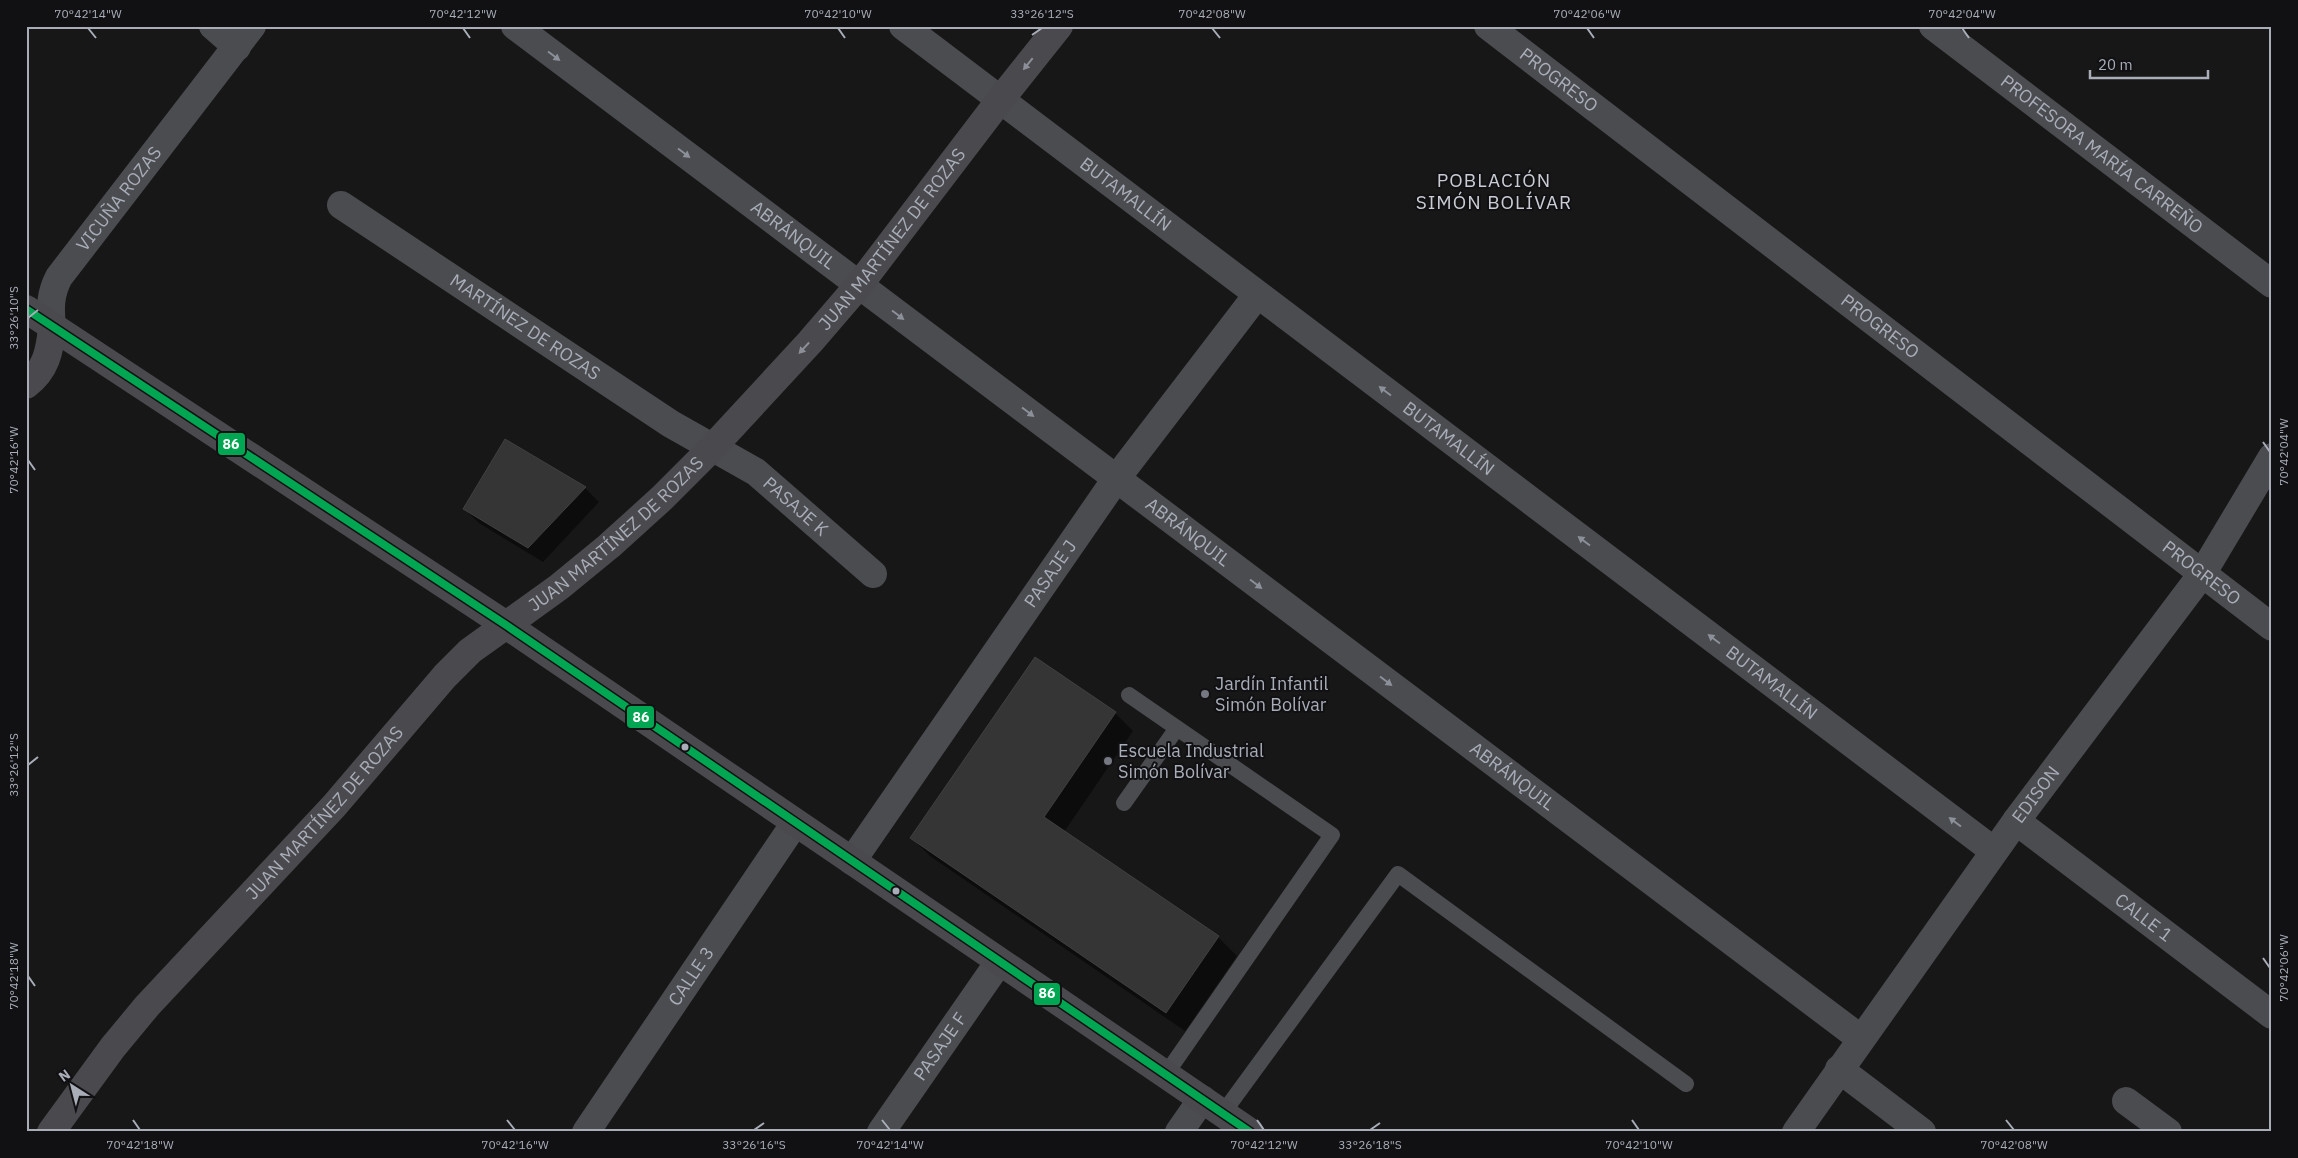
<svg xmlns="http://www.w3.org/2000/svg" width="2298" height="1158" font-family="'IBM Plex Sans',sans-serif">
	<rect width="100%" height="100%" fill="#171717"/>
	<path fill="#0007" d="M506,440L585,488L599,502L543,562L479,523L464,509Z
		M1115,713L1133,731L1064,832L1218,937L1237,956L1185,1031L930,856L912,838Z"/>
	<path fill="#353536" stroke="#3f4043" d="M505,439L586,487L528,548L463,509Z
		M1035,657L1116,712L1044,817L1219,936L1166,1013L910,838Z"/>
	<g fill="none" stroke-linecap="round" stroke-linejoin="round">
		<path stroke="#4b4c50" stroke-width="16" d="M1129,695L1332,835L1166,1074
			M1124,803L1177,728
			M1223,1113L1398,874L1686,1084"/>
		<g stroke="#4b4c50" stroke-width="28">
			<path d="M213,26L237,47"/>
			<path id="s1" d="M515,26L1860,1038"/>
			<path id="s2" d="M903,26L1994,851"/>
			<path id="s3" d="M1488,26L2272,627"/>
			<path id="s4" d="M1933,26L2272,284"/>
			<path id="s5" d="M341,205L671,424L756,472L873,574"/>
			<path id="s6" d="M52,327C50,308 50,294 59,277L252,26"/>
			<path id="s7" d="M2016,821L2272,1015"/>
			<path id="s8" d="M852,861L1116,479L1257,295"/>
			<path d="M1839,1069L1922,1132"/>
			<path d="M2126,1101L2168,1132"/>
			<path id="s9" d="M586,1132L795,823"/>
			<path id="s10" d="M881,1132L999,962"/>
			<path d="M1179,1132L1202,1099"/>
			<path id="s11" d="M1796,1132L2016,821L2202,574L2272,457"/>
		</g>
		<g stroke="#4a4a4e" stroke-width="28">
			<path d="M26,309L506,625L1250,1132"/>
			<path d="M26,385C46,370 50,351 52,327"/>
			<path id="s12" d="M51,1132L113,1047L147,1006L334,806L445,676L470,651L559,587L609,546L662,498L712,448L810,342L859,285L1000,100L1059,26"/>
		</g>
		<defs>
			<path id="bus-1" d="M26,309L506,625L1250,1132"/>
		</defs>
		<use href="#bus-1" stroke="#111113" stroke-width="11"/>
		<use href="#bus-1" stroke="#00a651" stroke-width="8"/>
	</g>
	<defs><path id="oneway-solid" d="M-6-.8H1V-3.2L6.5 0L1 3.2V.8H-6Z" transform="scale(1.25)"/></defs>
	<g fill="#8c9099">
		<use href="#oneway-solid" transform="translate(554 56) rotate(37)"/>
		<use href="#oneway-solid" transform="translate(684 153) rotate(37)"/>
		<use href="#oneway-solid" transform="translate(898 315) rotate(37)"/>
		<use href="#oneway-solid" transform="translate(1385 391) rotate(-143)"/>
		<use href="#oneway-solid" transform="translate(1028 412) rotate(37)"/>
		<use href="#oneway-solid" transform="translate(1584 541) rotate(-143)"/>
		<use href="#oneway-solid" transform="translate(1256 584) rotate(37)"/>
		<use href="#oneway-solid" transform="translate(1714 639) rotate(-143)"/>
		<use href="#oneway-solid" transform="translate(1386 681) rotate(37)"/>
		<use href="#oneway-solid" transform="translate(1955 822) rotate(-143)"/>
	</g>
	<g fill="#8c8f98">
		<use href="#oneway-solid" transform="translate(1028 64) rotate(129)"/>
		<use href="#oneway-solid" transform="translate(804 348) rotate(133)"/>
	</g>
	<path fill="none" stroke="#a8adb8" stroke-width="2" d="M88,28L96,38M463,28L470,38M838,28L845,38M1212,28L1220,38M1587,28L1594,38M1962,28L1969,38M1032,35L1042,28M28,318L38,310M2263,442L2270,452M28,460L35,470M28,765L38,757M2263,958L2270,968M28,976L35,986M133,1120L140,1130M507,1120L515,1130M882,1120L890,1130M1257,1120L1264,1130M1632,1120L1639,1130M2006,1120L2014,1130M754,1130L764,1123M1370,1130L1380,1123"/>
	<g fill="#757880" stroke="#111113" stroke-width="2">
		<circle cx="1205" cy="694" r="5"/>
		<circle cx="1108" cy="761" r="5"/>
	</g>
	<g fill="#a8adb8" stroke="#111113" stroke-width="2">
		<circle cx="685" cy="747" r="4.5"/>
		<circle cx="896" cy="891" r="4.5"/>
	</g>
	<g text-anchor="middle" stroke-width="4" stroke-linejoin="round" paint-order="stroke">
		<g font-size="18" fill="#a8adb8" stroke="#111113">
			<text dy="6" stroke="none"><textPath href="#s3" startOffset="89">PROGRESO</textPath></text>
			<text dy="6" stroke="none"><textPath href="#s4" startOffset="212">PROFESORA MARÍA CARREÑO</textPath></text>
			<text dy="6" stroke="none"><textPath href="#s2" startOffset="279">BUTAMALLÍN</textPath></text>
			<text dy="6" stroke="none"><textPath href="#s6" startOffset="150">VICUÑA ROZAS</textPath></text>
			<text dy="6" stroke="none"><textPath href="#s1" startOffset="348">ABRÁNQUIL</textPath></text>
			<text dy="6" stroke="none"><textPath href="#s12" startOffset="1231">JUAN MARTÍNEZ DE ROZAS</textPath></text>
			<text dy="6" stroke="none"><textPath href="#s3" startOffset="494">PROGRESO</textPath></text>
			<text dy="6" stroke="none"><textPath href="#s5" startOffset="221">MARTÍNEZ DE ROZAS</textPath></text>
			<text dy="6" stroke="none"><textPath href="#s2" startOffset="684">BUTAMALLÍN</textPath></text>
			<text dy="6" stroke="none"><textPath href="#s5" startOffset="546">PASAJE K</textPath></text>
			<text dy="6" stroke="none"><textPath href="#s12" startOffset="826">JUAN MARTÍNEZ DE ROZAS</textPath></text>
			<text dy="6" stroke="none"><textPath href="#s1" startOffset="842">ABRÁNQUIL</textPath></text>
			<text dy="6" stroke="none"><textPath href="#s3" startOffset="899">PROGRESO</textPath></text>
			<text dy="6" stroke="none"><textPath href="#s8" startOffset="349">PASAJE J</textPath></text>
			<text dy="6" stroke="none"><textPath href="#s2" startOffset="1089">BUTAMALLÍN</textPath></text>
			<text dy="6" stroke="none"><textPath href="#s1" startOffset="1248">ABRÁNQUIL</textPath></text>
			<text dy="6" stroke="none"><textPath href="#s11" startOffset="414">EDISON</textPath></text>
			<text dy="6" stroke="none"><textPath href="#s12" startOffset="421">JUAN MARTÍNEZ DE ROZAS</textPath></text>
			<text dy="6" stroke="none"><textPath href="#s7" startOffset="160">CALLE 1</textPath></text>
			<text dy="6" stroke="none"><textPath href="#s9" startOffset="188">CALLE 3</textPath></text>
			<text dy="6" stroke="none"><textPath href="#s10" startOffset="104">PASAJE F</textPath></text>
		</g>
		<g font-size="18" fill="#a8adb8" stroke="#111113" text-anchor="start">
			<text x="1215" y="690">Jardín Infantil<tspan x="1215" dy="21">Simón Bolívar</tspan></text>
			<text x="1118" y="757">Escuela Industrial<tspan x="1118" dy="21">Simón Bolívar</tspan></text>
		</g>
		<g font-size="19" letter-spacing="1" fill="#c9ccd4" stroke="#111113">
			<text x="1494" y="187">POBLACIÓN<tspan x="1494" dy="22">SIMÓN BOLÍVAR</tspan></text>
		</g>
	</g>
	<g stroke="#111113" stroke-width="2">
		<rect x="217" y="432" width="29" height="24" rx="5" fill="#00a651"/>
		<rect x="626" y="705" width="29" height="24" rx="5" fill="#00a651"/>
		<rect x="1033" y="982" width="28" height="24" rx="5" fill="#00a651"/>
	</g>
	<g font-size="14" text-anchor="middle" font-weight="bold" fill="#fff">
		<text x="231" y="449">86</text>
		<text x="641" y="722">86</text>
		<text x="1047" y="998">86</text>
	</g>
	<rect width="2298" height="1158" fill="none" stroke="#111113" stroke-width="55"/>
	<g transform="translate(72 1086) rotate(324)" stroke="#111113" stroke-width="4" paint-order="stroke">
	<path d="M0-4L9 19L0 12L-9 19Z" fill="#a8adb8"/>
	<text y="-8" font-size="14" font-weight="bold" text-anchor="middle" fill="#a8adb8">N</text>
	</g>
	<path d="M2090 70v8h118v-8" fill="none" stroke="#a8adb8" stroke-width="2.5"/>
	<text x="2098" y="70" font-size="15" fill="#a8adb8" stroke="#111113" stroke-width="4" paint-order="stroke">20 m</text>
	<rect x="28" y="28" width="2242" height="1102" fill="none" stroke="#a8adb8" stroke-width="2"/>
	<g font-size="12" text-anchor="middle" fill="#a8adb8">
		<text x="88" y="18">70°42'14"W</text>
		<text x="463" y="18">70°42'12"W</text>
		<text x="838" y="18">70°42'10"W</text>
		<text x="1042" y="18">33°26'12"S</text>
		<text x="1212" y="18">70°42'08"W</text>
		<text x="1587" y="18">70°42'06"W</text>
		<text x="1962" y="18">70°42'04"W</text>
		<text transform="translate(14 318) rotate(-90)" y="4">33°26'10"S</text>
		<text transform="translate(2284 452) rotate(-90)" y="4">70°42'04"W</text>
		<text transform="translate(14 460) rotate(-90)" y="4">70°42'16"W</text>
		<text transform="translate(14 765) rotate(-90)" y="4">33°26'12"S</text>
		<text transform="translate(2284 968) rotate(-90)" y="4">70°42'06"W</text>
		<text transform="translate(14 976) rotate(-90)" y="4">70°42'18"W</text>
		<text x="140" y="1149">70°42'18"W</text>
		<text x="515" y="1149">70°42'16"W</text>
		<text x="754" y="1149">33°26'16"S</text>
		<text x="890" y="1149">70°42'14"W</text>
		<text x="1264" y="1149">70°42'12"W</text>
		<text x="1370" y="1149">33°26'18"S</text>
		<text x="1639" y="1149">70°42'10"W</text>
		<text x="2014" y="1149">70°42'08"W</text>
	</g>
</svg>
